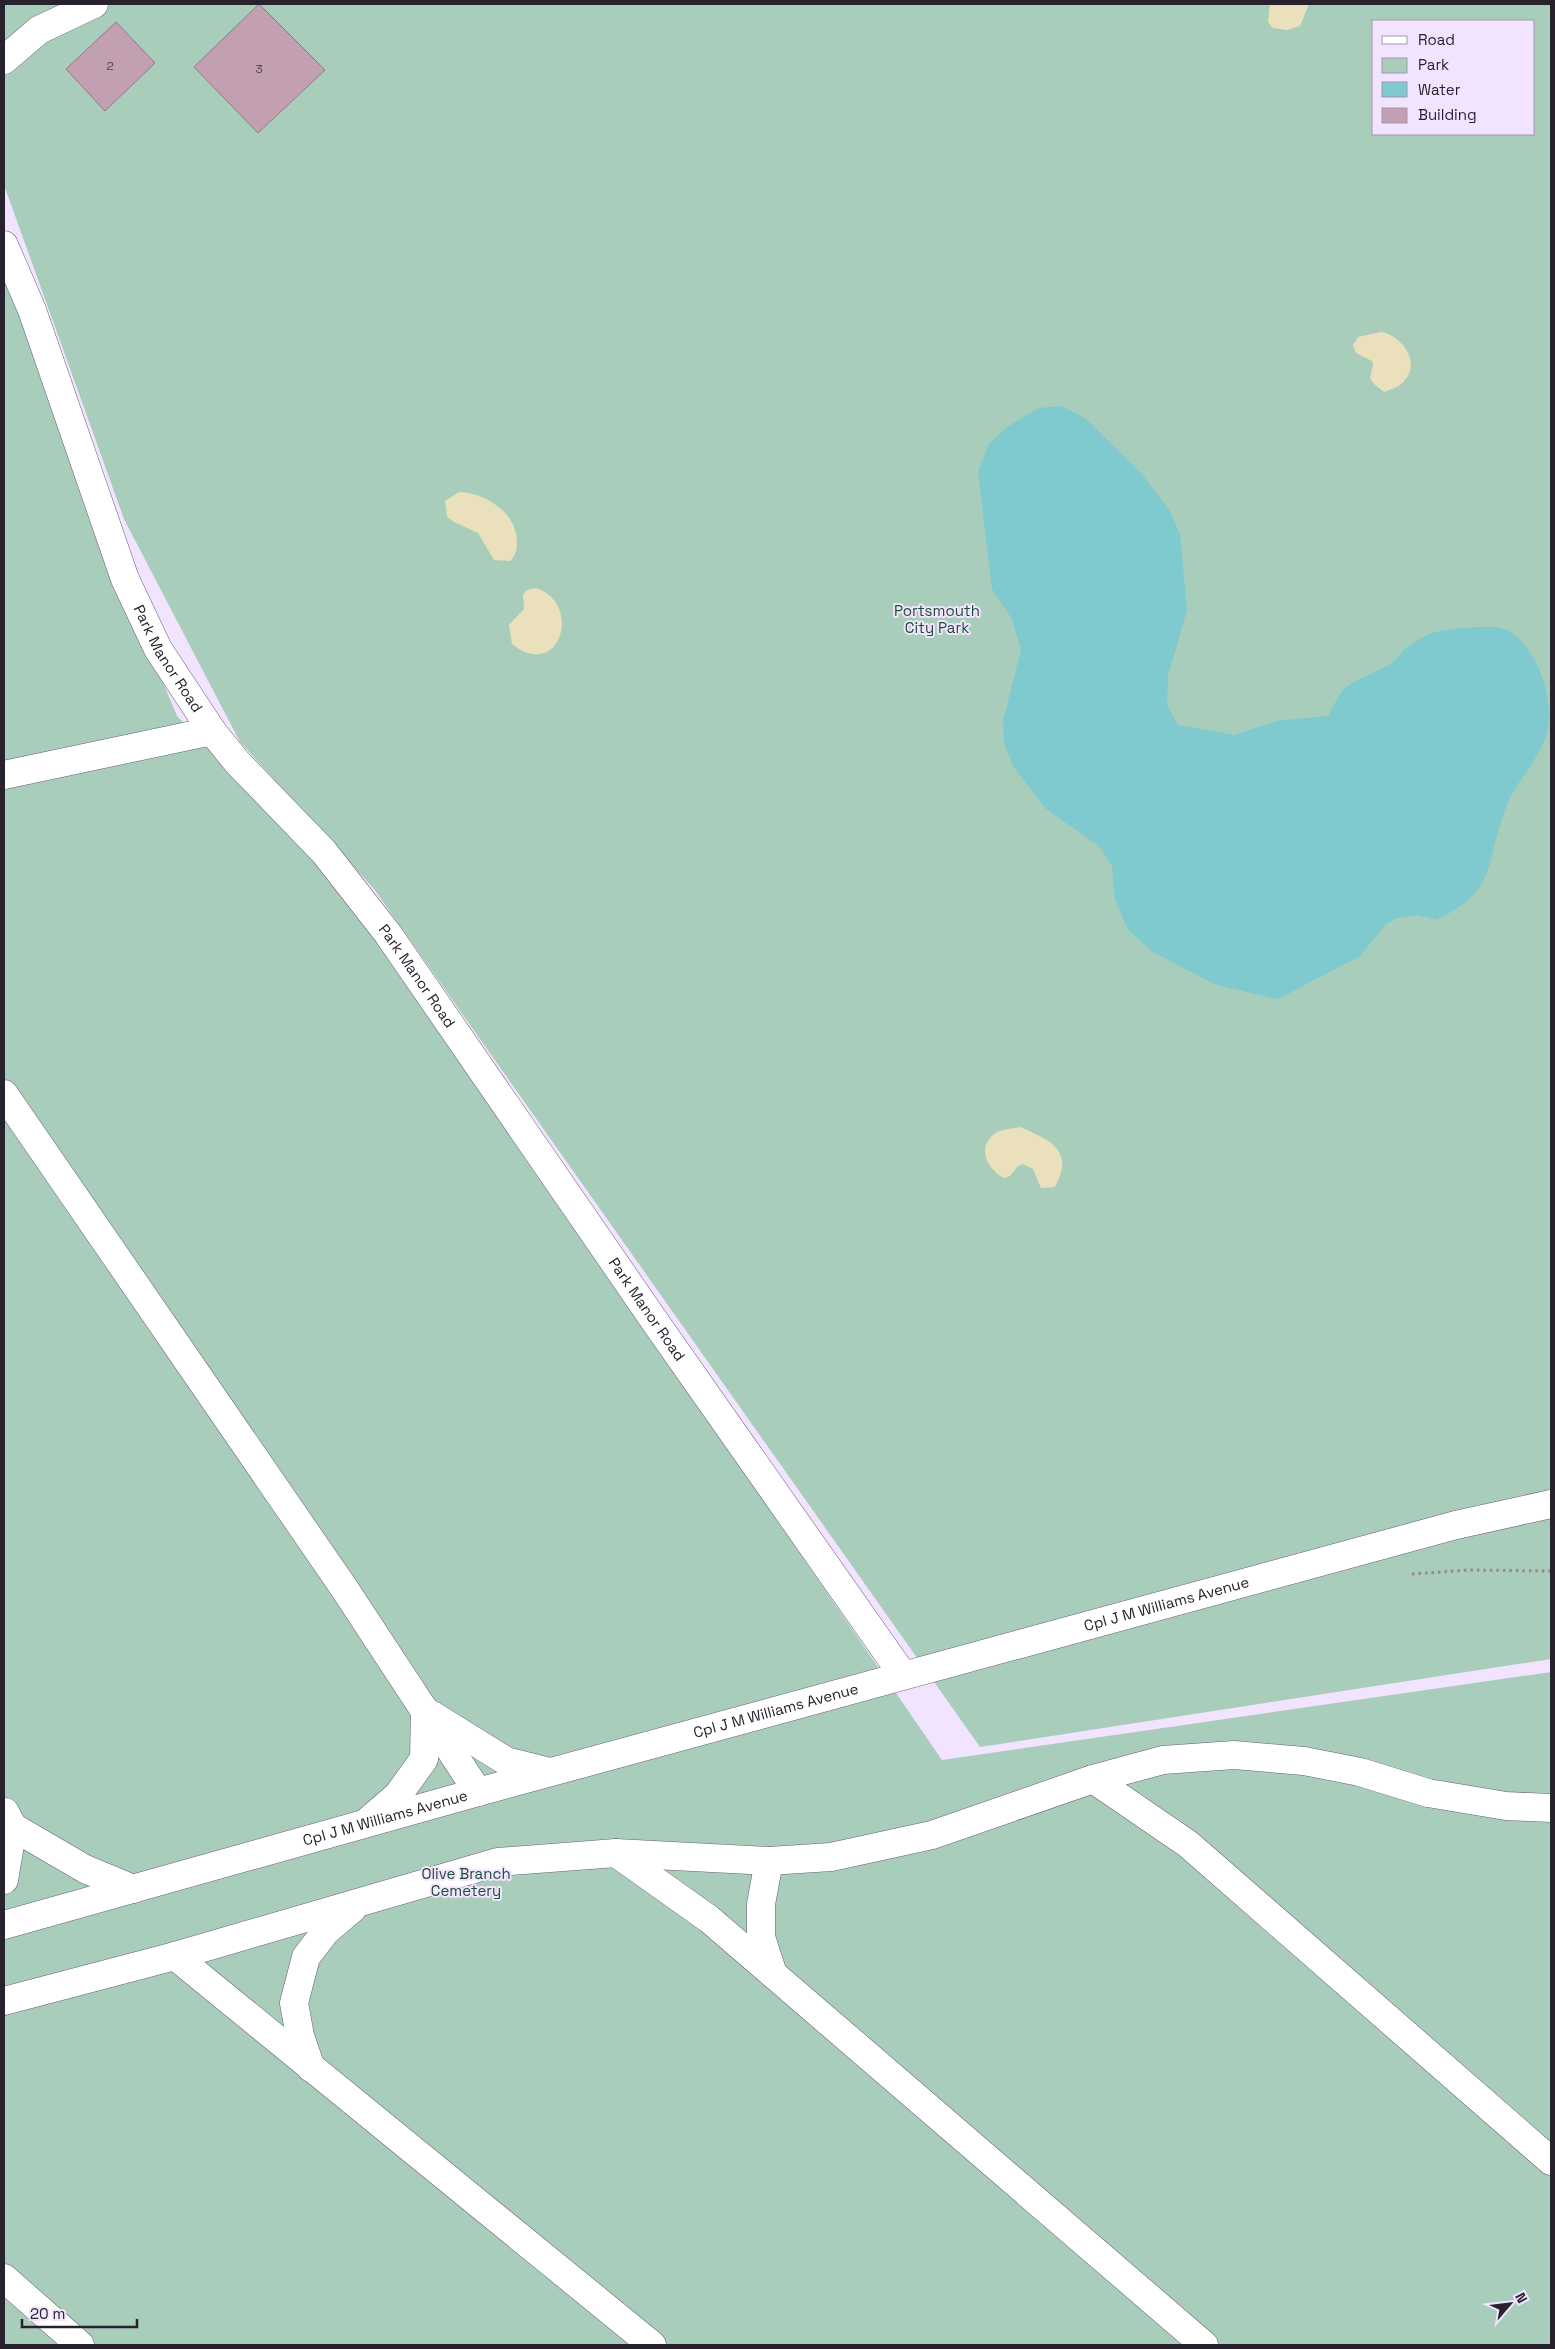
<svg xmlns="http://www.w3.org/2000/svg" width="1555" height="2349" font-family="'Space Grotesk',sans-serif">
	<rect width="100%" height="100%" fill="#f2e4fe"/>
	<path fill="#a8cdba" fill-rule="evenodd" d="M4,4H1551V1659L980,1747L374,889L240,742L124,519L4,185ZM1374,21H1534V134H1374Z
		M4,260L90,507L177,716L340,884L942,1760L1551,1672V2345H4Z"/>
	<path fill="#eae1bc" d="M1270,4H1309L1300,26L1287,30L1273,28L1268,22Z
		M1381,332C1401,335 1421,361 1405,380C1400,387 1392,389 1384,392L1374,384L1370,378L1373,365L1372,361L1356,353L1353,345L1358,337Z
		M459,492C486,493 515,512 517,540C517,549 516,555 510,561L494,560L478,533L454,522L447,517L445,501Z
		M536,588C584,604 559,682 512,644L509,625L524,609L523,595L527,590Z
		M1020,1127C1050,1140 1075,1150 1055,1187L1041,1188L1033,1169L1023,1164L1018,1166L1010,1176L1004,1178C989,1170 976,1150 993,1135C999,1129 1011,1129 1020,1127Z"/>
	<path fill="#7ecace" d="M1062,406L1086,419L1141,473L1170,511L1180,534L1187,610L1168,676L1167,705L1178,725L1234,735L1276,721L1328,716C1333,708 1337,697 1343,690C1352,680 1381,671 1393,662C1398,659 1401,652 1406,648C1413,643 1424,636 1432,633C1443,629 1493,624 1504,629C1533,640 1551,690 1549,719C1547,754 1518,776 1506,807C1485,861 1499,891 1436,920L1418,915L1397,918L1386,924L1360,956L1278,999L1216,985L1151,951L1127,928L1115,899L1112,866L1099,846L1046,809L1013,766L1004,743L1003,721L1021,650L1012,619L992,589L978,472L989,444L1007,427L1039,408Z"/>
	<path fill="#c3a0b1" stroke="#987687" d="M259,4L325,70L258,133L194,67Z
		M116,22L155,63L105,111L66,69Z"/>
	<g fill="none" stroke-linecap="round" stroke-linejoin="round">
		<defs>
			<g id="minor">
				<path d="M4,60L39,30L94,4"/>
				<path id="s1" d="M4,245L32,310L125,579L158,649L212,731L237,762L324,852L388,934L658,1326L903,1675"/>
				<path d="M4,775L212,731"/>
				<path d="M4,1094L344,1588L478,1792"/>
				<path d="M432,1715L506,1761L550,1772"/>
				<path d="M1093,1779L1163,1760L1234,1755L1304,1761L1360,1772L1428,1793L1506,1806L1551,1808"/>
				<path d="M369,1820L398,1795L424,1759L425,1710"/>
				<path d="M13,1827L85,1869L133,1889"/>
				<path d="M616,1853L709,1919L773,1974"/>
				<path d="M769,1861L761,1904V1937L773,1974L1204,2345"/>
				<path d="M4,1880L13,1827L5,1812"/>
				<path id="s2" d="M4,1925L478,1792L1456,1525L1551,1504"/>
				<path d="M175,1956L498,1862L616,1853L769,1861L831,1857L932,1835L1093,1779L1188,1844L1551,2161"/>
				<path d="M4,2001L175,1956L652,2345"/>
				<path d="M311,2068L300,2036L294,2003L306,1957L326,1931L353,1908"/>
				<path d="M4,2278L80,2345"/>
			</g>
		</defs>
		<use href="#minor" stroke="#6c5d79" stroke-width="29"/>
		<path stroke="#92889b" stroke-width="3" stroke-dasharray="2.5 4" stroke-linecap="butt" d="M1412,1574L1469,1570L1551,1571"/>
		<use href="#minor" stroke="#fff" stroke-width="28"/>
	</g>
	<g text-anchor="middle" stroke-width="4" stroke-linejoin="round" paint-order="stroke">
		<g font-size="12" fill="#4f424f">
			<text x="110" y="70">2</text>
			<text x="259" y="73">3</text>
		</g>
		<g font-size="15" fill="#1d4d38" stroke="#f2e4fe">
			<text x="937" y="616">Portsmouth<tspan x="937" dy="17">City Park</tspan></text>
			<text x="466" y="1879">Olive Branch<tspan x="466" dy="17">Cemetery</tspan></text>
		</g>
		<g font-size="15" fill="#28222e" stroke="#f2e4fe">
			<text dy="5" stroke="none"><textPath href="#s1" startOffset="446">Park Manor Road</textPath></text>
			<text dy="5" stroke="none"><textPath href="#s1" startOffset="851">Park Manor Road</textPath></text>
			<text dy="5" stroke="none"><textPath href="#s1" startOffset="1256">Park Manor Road</textPath></text>
			<text dy="5" stroke="none"><textPath href="#s2" startOffset="1206">Cpl J M Williams Avenue</textPath></text>
			<text dy="5" stroke="none"><textPath href="#s2" startOffset="801">Cpl J M Williams Avenue</textPath></text>
			<text dy="5" stroke="none"><textPath href="#s2" startOffset="396">Cpl J M Williams Avenue</textPath></text>
		</g>
	</g>
	<rect width="1555" height="2349" fill="none" stroke="#28222e" stroke-width="10"/>
	<rect x="1372" y="20" width="162" height="115" fill="#f2e4fe" stroke="#a196ab"/>
	<rect x="1382" y="36" width="25" height="8" fill="#ffffff" stroke="#a196ab"/>
	<text x="1418" y="45" font-size="15" fill="#28222e">Road</text>
	<rect x="1382" y="58" width="25" height="15" fill="#a8cdba" stroke="#a196ab"/>
	<text x="1418" y="70" font-size="15" fill="#28222e">Park</text>
	<rect x="1382" y="82" width="25" height="15" fill="#7ecace" stroke="#a196ab"/>
	<text x="1418" y="95" font-size="15" fill="#28222e">Water</text>
	<rect x="1382" y="108" width="25" height="15" fill="#c3a0b1" stroke="#a196ab"/>
	<text x="1418" y="120" font-size="15" fill="#28222e">Building</text>
	<g transform="translate(1510 2304) rotate(62)" stroke="#f2e4fe" stroke-width="4" paint-order="stroke">
	<path d="M0-4L9 19L0 12L-9 19Z" fill="#28222e"/>
	<text y="-8" font-size="14" font-weight="bold" text-anchor="middle" fill="#28222e">N</text>
	</g>
	<path d="M22 2319v8h115v-8" fill="none" stroke="#28222e" stroke-width="2.5"/>
	<text x="30" y="2319" font-size="15" fill="#28222e" stroke="#f2e4fe" stroke-width="4" paint-order="stroke">20 m</text>
</svg>
